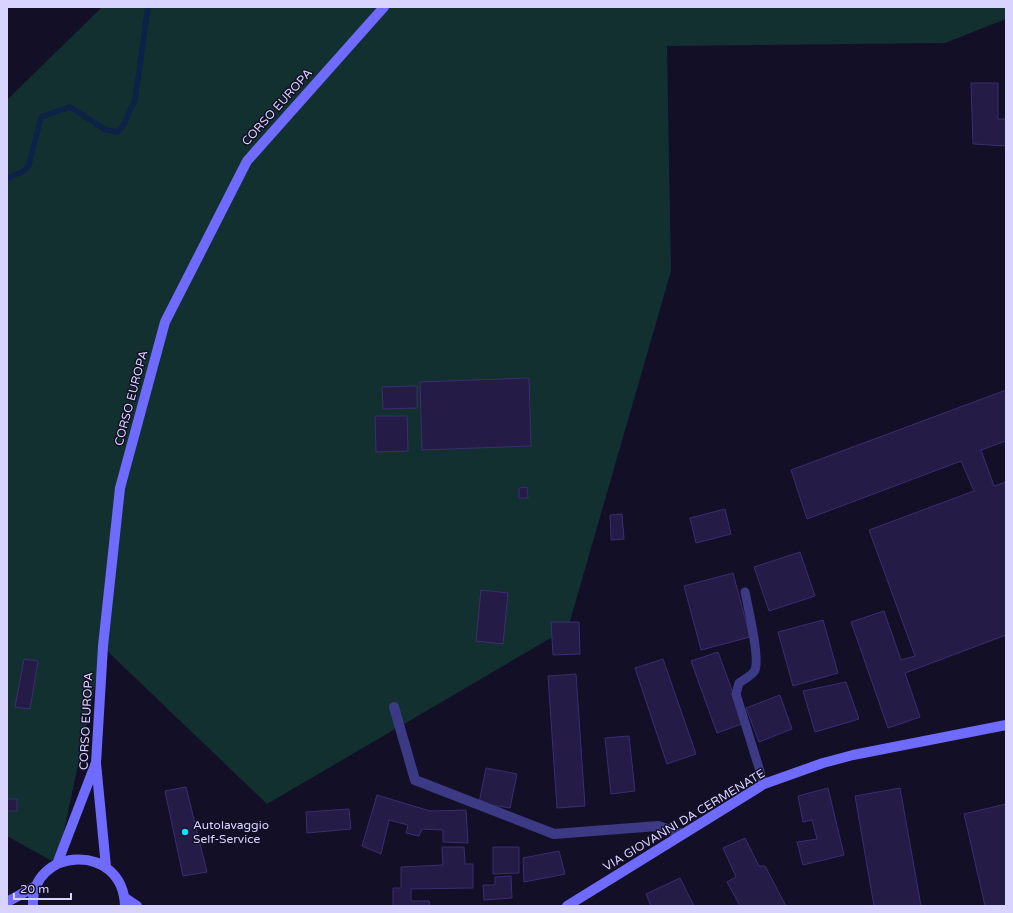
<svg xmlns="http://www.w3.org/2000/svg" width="1013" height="913" font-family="'Varela Round',sans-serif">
	<rect width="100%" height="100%" fill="#130f26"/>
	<path fill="#12302f" d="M102,7H1006V19L945,43L667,46L671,271L568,628L267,804L103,647L57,864L7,836V100Z"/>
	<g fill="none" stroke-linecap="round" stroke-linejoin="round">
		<path stroke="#0c2248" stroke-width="5.5" d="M7,178L24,171L29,164L41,117L70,107L106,130L117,132L123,126L135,100L148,7"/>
	</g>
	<path fill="#241b47" stroke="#3b2d73" d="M971,83H998V119H1006V146L973,144Z
		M529,378L531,446L422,450L420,382Z
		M417,386V408L383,409L382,387Z
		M1006,390V441L981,450L994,486L1006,482V635L905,673L920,717L888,728L851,622L884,611L901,660L915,656L869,530L974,491L961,461L807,519L791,470Z
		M375,416H407L408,451L376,452Z
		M527,487L528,498H519V488Z
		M725,509L731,534L696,543L690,518Z
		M622,514L624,539L611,540L610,515Z
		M800,552L815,596L769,611L754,567Z
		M733,573L750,637L701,650L684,586Z
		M481,590L508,593L503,644L476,641Z
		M823,620L838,673L793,686L778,632Z
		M551,622H579L580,654L553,655Z
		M718,652L744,723L717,733L691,661Z
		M24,659L38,661L30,709L15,707Z
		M663,659L696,754L667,764L635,668Z
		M576,674L585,806L557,808L548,676Z
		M846,682L859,719L815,732L803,691Z
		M780,695L792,729L759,742L746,708Z
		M629,736L635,791L611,794L605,738Z
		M486,768L517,774L510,808L479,803Z
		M186,787L207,872L183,876L165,791Z
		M828,788L844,855L803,865L797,842L817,839L812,820L803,822L798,796Z
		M900,788L921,906H874L855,796Z
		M377,795L430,811L466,810L468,843L443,842V830L422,829L419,836L406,833L408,825L389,820L381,854L362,846Z
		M7,799H17V811H7Z
		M1006,804V906H985L964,814Z
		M349,809L351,829L307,833L306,812Z
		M745,838L759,866H765L786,906H740L727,882L736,877L723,848Z
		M442,847H464L465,864H473V888L411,889V901H429L430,906H393V888H401V867L443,865Z
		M493,847H519V873L493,874Z
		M559,851L565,874L524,882L523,858Z
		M511,876L512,898L484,900L483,885H495V877Z
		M680,878L694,906H651L646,894Z"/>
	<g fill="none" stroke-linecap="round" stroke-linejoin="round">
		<path stroke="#3d3a85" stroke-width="9" d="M745,592C748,607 760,658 755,670C753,675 743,680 739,683L736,694L764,784"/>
		<path stroke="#3d3a85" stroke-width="10" d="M394,707L415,780L554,834L658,826L683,834"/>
		<path stroke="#6f6bff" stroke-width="10" d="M57,864L95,765
			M106,867L96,763L103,646L120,488L165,322L247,161L384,7
			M125,898L137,906
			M7,902L36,886
			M33,906C30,847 123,841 125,906
			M567,906L764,784L823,763L853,755L1006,725"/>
	</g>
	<circle fill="#00e5ff" stroke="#130f26" stroke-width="1.5" cx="185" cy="832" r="4"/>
	<g text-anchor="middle" stroke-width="3" stroke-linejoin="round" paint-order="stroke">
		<g font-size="12" fill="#d9d4ff" stroke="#130f26">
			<text transform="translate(277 107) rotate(-48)" y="4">CORSO EUROPA</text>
			<text transform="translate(131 398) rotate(-75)" y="4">CORSO EUROPA</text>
			<text transform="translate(86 721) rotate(-87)" y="4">CORSO EUROPA</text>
			<text transform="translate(684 820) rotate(-31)" y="4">VIA GIOVANNI DA CERMENATE</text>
		</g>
		<g font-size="12" fill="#d9d4ff" stroke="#130f26" text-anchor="start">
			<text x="193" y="829">Autolavaggio<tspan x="193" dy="14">Self-Service</tspan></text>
		</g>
	</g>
	<rect width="1013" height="913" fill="none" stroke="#d9d4ff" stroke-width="16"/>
	<path d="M14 893v6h57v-6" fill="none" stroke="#d9d4ff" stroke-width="2"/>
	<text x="20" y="893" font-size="12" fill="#d9d4ff" stroke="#130f26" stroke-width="3" paint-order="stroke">20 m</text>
</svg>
